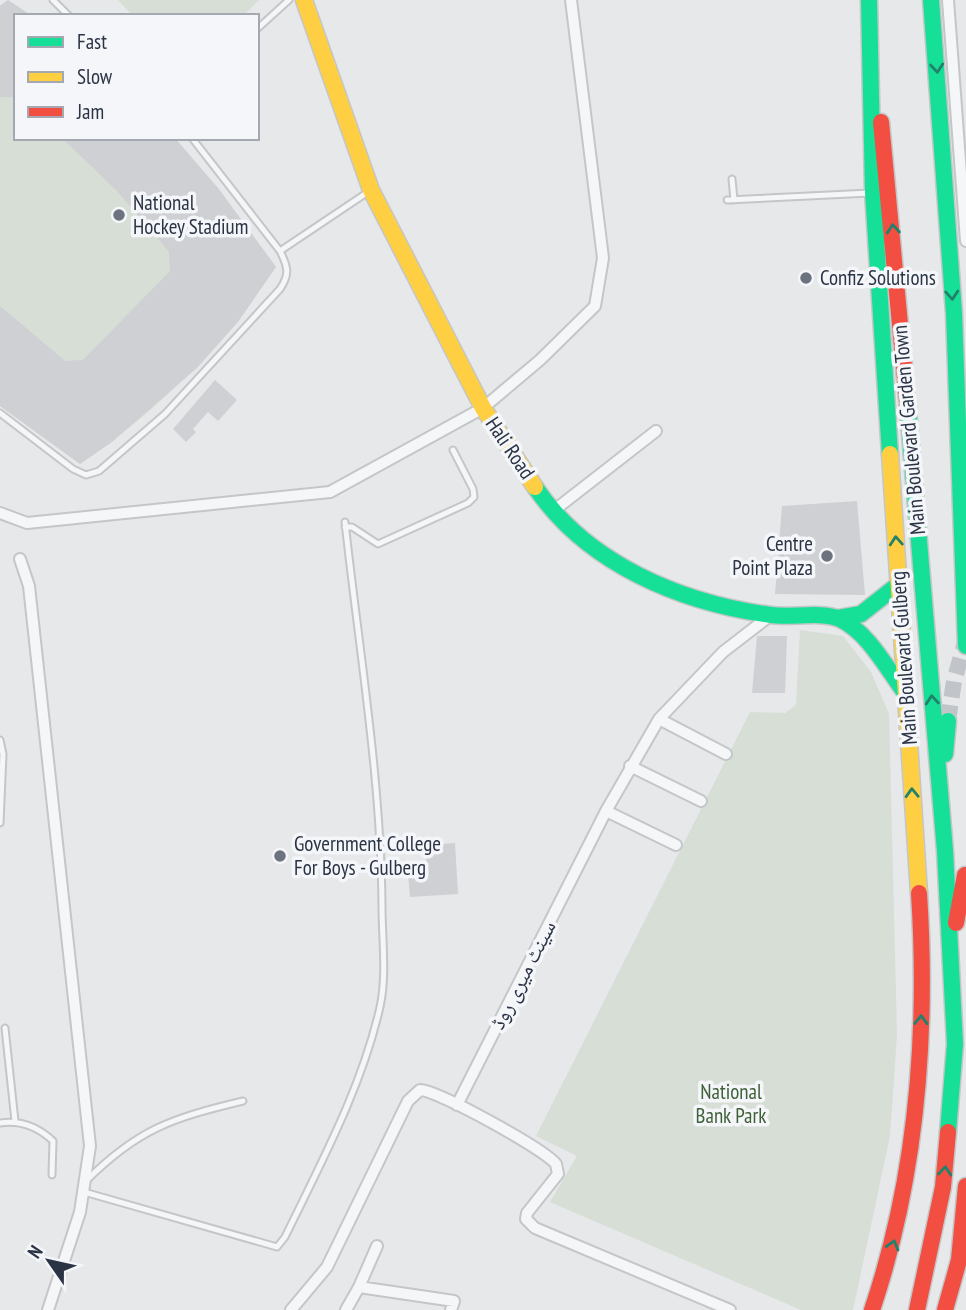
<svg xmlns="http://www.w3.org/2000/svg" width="966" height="1310" font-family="'PT Sans Narrow','Noto Naskh Arabic',sans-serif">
	<rect width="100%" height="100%" fill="#e6e8ea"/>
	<path fill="#d6ded6" d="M8,0L32,16H16V138H174L218,188L276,267C222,346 159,411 80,464L0,406V6Z
		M118,0H259L243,16H133Z
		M800,630L843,636L871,672L889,714L897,1035L890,1136L853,1310H801L550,1202L577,1156L536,1136L750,712L785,713L796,705Z"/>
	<path fill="#ced0d3" d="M8,0L32,16H16V97H0V6Z
		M62,138H175L218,188L276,267L238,322L197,368L112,442L80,464L0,406V306L65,361L83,360L170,271L169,252L117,191Z
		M215,380L237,400L218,421L208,412L193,429L196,432L186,442L173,429Z
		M857,501L865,595L775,594L782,506Z
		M757,636H787L785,693H752Z
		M455,843L458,894L410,897L408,873L427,871L425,845Z"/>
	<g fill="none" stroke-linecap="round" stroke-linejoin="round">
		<path stroke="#c1c4c9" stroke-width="16" stroke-dasharray="16 8" stroke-linecap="butt" d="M948,721L954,681L966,639"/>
		<defs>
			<path id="lane" d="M53,0L69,16
				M257,29L289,0
				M732,179L734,200
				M727,200L870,193
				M280,251L368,192
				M0,413L73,469L86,475L99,471L165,414L280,289C290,274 288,267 280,251L192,138
				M345,527H352L378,544L468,503L474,497L473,489L453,450
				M0,740L3,754L0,823
				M5,1028L15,1121
				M0,1123C20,1120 38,1127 53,1141L52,1175
				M86,1181C138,1129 172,1118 243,1101
				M84,1192L277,1247L285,1237C321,1163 362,1087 380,1007C387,975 382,939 382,906C381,778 359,650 345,522"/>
			<path id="street" d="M948,0L966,241
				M552,512L656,431
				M0,513L27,523L330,492L483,408L540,360L595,306L603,258L571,0
				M20,559L29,586L90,1146L80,1212L48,1310
				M659,719L726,754
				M630,766L701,801
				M606,811L676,845
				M457,1105L606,811L659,719L723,652L771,615
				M359,1287L377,1246
				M291,1310L327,1267L408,1101L420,1090C437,1090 544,1149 556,1164L558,1174L527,1213L526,1219L535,1228L730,1310
				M346,1310L359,1287L454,1301L451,1310"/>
			<path id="fast" d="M869,0L873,192L890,454
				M931,0L954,313L966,646
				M908,410L945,851L955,1044L948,1132
				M535,487C587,564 681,603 771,615C791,618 821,611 840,619C869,633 887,669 906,694
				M838,618L861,614L899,584
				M945,754L948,721"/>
			<path id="slow" d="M304,0L371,190L483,408L535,487
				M890,454L919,893"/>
			<path id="jam" d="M881,122L908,410
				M956,923L965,875
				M872,1310C917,1176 928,1034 919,893
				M917,1310L943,1187L948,1132
				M945,1310L959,1260L966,1186"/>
		</defs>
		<use href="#lane" stroke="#c4c6c8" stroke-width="9"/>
		<use href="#street" stroke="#c4c6c8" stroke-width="14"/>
		<use href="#fast" stroke="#c4c6c8" stroke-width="19"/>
		<use href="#slow" stroke="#c4c6c8" stroke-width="19"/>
		<use href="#jam" stroke="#c4c6c8" stroke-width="19"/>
		<use href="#lane" stroke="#f5f6f7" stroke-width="5"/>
		<use href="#street" stroke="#f5f6f7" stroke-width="10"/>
		<use href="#fast" stroke="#16e098" stroke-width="16"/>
		<use href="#slow" stroke="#ffcf43" stroke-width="16"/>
		<use href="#jam" stroke="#f24e42" stroke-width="16"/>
	</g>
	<defs><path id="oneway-chevron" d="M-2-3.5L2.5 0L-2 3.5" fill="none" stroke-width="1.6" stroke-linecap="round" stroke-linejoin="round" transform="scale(1.75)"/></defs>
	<g stroke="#22816a">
		<use href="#oneway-chevron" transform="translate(937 68) rotate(85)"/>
		<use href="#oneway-chevron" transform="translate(893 229) rotate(-95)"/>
		<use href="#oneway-chevron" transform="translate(952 295) rotate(86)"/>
		<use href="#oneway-chevron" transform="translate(896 541) rotate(-94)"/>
		<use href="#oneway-chevron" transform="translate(932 700) rotate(-95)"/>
		<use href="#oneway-chevron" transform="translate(912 793) rotate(-92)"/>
		<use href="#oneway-chevron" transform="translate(921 1020) rotate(-89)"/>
		<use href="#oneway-chevron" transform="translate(945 1171) rotate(-85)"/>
		<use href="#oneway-chevron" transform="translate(893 1245) rotate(-74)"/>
	</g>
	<g fill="#6c737f" stroke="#f4f6f9" stroke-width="2.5">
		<circle cx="119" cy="215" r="7"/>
		<circle cx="806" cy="278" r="7"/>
		<circle cx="827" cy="556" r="7"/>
		<circle cx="280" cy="856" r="7"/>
	</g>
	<g text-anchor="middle" stroke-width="7" stroke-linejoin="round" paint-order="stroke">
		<g font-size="21" fill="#2b3445" stroke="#f4f6f9" text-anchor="start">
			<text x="133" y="210">National<tspan x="133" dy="24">Hockey Stadium</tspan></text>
			<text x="820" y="285">Confiz Solutions</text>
			<text x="813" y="551" text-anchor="end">Centre<tspan x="813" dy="24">Point Plaza</tspan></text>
			<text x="294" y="851">Government College<tspan x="294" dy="24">For Boys - Gulberg</tspan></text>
		</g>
		<g font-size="21" fill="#2b3445" stroke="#f4f6f9">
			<text transform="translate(909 430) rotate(-95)" y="7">Main Boulevard Garden Town</text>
			<text transform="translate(510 448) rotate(56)" y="7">Hali Road</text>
			<text transform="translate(904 658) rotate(-94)" y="7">Main Boulevard Gulberg</text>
			<text transform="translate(523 975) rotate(-63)" y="7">سینٹ میری روڈ</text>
		</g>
		<g font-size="21" fill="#3f6138" stroke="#f4f6f9">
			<text x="731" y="1099">National<tspan x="731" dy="24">Bank Park</tspan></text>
		</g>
	</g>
	<rect x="14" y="14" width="245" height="126" fill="#f4f6f9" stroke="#a4a8b1" stroke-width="2"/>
	<rect x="28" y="37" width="35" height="10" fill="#16e098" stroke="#a4a8b1" stroke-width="2"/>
	<text x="77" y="49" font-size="21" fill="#2b3445">Fast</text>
	<rect x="28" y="72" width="35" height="10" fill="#ffcf43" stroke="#a4a8b1" stroke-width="2"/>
	<text x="77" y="84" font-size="21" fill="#2b3445">Slow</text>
	<rect x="28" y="107" width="35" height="10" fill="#f24e42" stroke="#a4a8b1" stroke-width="2"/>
	<text x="77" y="119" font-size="21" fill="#2b3445">Jam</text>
	<g transform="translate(49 1261) rotate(304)" stroke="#f4f6f9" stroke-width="5" paint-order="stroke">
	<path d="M0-5L12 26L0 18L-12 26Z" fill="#2b3445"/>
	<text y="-10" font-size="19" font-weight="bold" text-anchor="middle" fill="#2b3445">N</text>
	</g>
</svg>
